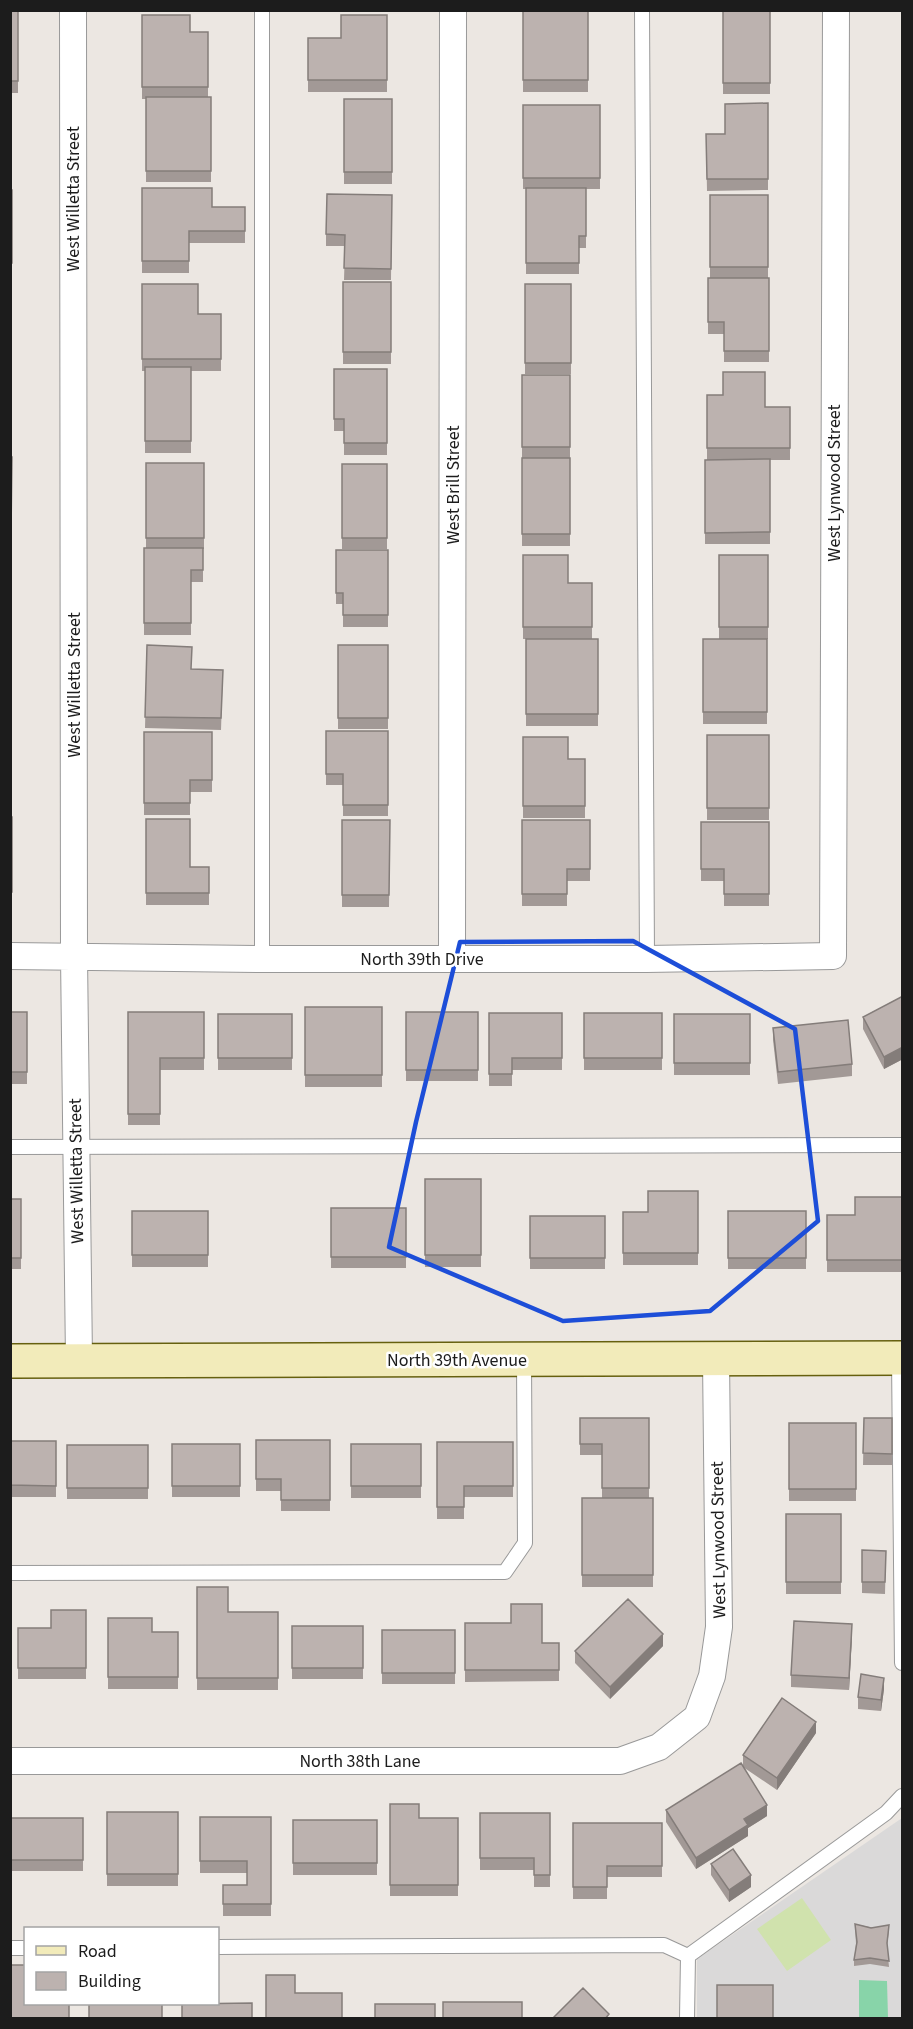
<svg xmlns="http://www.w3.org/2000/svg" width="913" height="2029" font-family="'Source Sans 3',sans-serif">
	<rect width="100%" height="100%" fill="#ece7e2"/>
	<path fill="#dad9d9" d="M902,1818V2018H697V1959Z"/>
	<path fill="#d0e2ad" d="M802,1898L831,1940L787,1971L757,1929Z"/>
	<path fill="#88d4a9" d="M859,1980L887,1981L888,2018H859Z"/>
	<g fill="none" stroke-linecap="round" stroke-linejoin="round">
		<defs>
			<path id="lane" d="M262,10V959
				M642,10L647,959
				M10,1147L902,1145
				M899,1358L902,1663
				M10,1573L505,1572L525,1543L524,1359
				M218,1947L664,1945L688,1956
				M10,1948H26
				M687,2018L688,1956L886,1813L902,1796"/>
			<path id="street" d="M73,10L74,956L79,1360
				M10,956L262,959H647L833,956L836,10
				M452,959L453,10
				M10,1761H620L659,1747L697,1717L712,1676L719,1627L716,1359"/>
			<path id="secondary" d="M10,1361L902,1358"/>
		</defs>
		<use href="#lane" stroke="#999" stroke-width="16"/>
		<use href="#street" stroke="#999" stroke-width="28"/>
		<use href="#secondary" stroke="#66600f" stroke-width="36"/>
		<use href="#lane" stroke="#fff" stroke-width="14"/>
		<use href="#street" stroke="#fff" stroke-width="26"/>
		<use href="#secondary" stroke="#f2ebba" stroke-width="33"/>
	</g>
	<path fill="#a29996" d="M10,10H18V93H10Z
		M523,10H588V92H523Z
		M723,10H770V94H723Z
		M142,15L190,32H208V97H211V182H146V99H142Z
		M387,15V92H308V38H341Z
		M344,99H392V184H344Z
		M768,103V190L707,191L706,134H725Z
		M523,105H600V189H586V248H579V274H526V189H523Z
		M142,188L212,207H245V243H189V273H142Z
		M10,190H12V274H10Z
		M392,195L391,280H344L345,246H326V234Z
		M710,195H768V278H769V362H724V334H708V278H710Z
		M343,282H391V364H343Z
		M142,284L198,314H221V371H191V453H145V371H142Z
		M525,284H571V374H525Z
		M334,369H387V455H344V431H334Z
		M522,375H570V546H522Z
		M707,395L765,407H790V460H770V544H705V460H707Z
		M146,463H204V549H203V582H191V635H144V548H146Z
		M342,464H387V549H342Z
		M336,550H388V627H343V604H336Z
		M523,555L568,583H592V639H523Z
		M719,555H768V639H719Z
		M526,639H598V726H526Z
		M703,639H767V724H703Z
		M147,645L192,669L223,670L221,730L145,728Z
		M338,645H388V729H338Z
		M326,731H388V816H343V785H326Z
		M144,732H212V792H190V815H144Z
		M10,735L11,817H12V904H10Z
		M707,735H769V820H707Z
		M523,737L568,759H585V818H523Z
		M146,819L190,867H209V905H146Z
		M342,820H390L389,907H342Z
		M522,820H590V881H567V906H522Z
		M701,822H769V906H724V881H701Z
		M903,996V1059L884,1069L863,1029V1017Z
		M305,1007H382V1087H305Z
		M10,1012H27V1084H10Z
		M128,1012H204V1070H160V1125H128Z
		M406,1012H478V1081H406Z
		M489,1013H562V1070H512V1086H489Z
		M584,1013H662V1070H584Z
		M218,1014H292V1070H218Z
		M674,1014H750V1075H674Z
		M773,1028L852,1064V1076L778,1084L773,1040Z
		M425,1179H481V1267H425Z
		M698,1191V1265H623V1212H648Z
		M903,1197V1272H827V1215H855Z
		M10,1199H21V1269H10Z
		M331,1208H406V1268H331Z
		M132,1211H208V1267H132Z
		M728,1211H806V1269H728Z
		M530,1216H605V1269H530Z
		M580,1418H649V1498H653V1587H582V1498H602V1455H580Z
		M864,1418H892V1465H863Z
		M789,1423H856V1501H789Z
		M256,1440H330V1511H281V1491H256Z
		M10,1441H56V1497H10Z
		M437,1442H513V1497H464V1519H437Z
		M172,1444H240V1497H172Z
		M351,1444H421V1498H351Z
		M67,1445H148V1499H67Z
		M786,1514H841V1594H786Z
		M862,1550L886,1551L885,1594L862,1593Z
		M197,1587L228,1612H278V1690H197Z
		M86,1610V1679H18V1628H51Z
		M108,1618L152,1632H178V1689H108Z
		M465,1623L542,1643H559V1681L465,1682Z
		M292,1626H363V1679H292Z
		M382,1630H455V1684H382Z
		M852,1635L849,1690L791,1687V1675Z
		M663,1646L610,1699L575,1663V1651Z
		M884,1689L881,1711L858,1709V1697Z
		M816,1733L777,1790L743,1767V1755Z
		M390,1804L419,1818H458V1896H390Z
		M666,1810L767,1816L748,1828V1836L696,1869L666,1822Z
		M107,1812H178V1886H107Z
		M480,1813H550V1887H534V1870H480Z
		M200,1817H271V1916H223V1885H247V1873H200Z
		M10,1818H83V1871H10Z
		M293,1820H377V1875H293Z
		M573,1823H662V1877H607V1899H573Z
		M711,1864L751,1887L729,1902L711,1875Z
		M855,1924L889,1931L887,1946L889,1967L870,1964L854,1966V1960L856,1944Z"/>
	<path fill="#847d7a" d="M903,1047V1059L884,1069V1057Z
		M852,1624V1635L849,1690V1678Z
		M663,1634V1646L610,1699V1687Z
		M884,1678V1689L881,1711V1700Z
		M816,1722V1733L777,1790V1778Z
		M767,1805V1816L748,1828V1836L696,1869V1858L744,1819Z
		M751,1875V1887L729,1902V1890Z"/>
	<path fill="#bcb2af" stroke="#847d7a" stroke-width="1.5" d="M10,10H18V81H10Z
		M523,10H588V80H523Z
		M723,10H770V83H723Z
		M142,15H190V32H208V87H142Z
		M341,15H387V80H308V38H341Z
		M146,97H211V171H146Z
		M344,99H392V172H344Z
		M768,103V179H707L706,134H725V104Z
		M523,105H600V178H523Z
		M10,113H11V177H10Z
		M142,188H212V207H245V231H189V261H142Z
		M526,188H586V236H579V263H526Z
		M10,190H12V263H10Z
		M327,194L392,195L391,269L344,268L345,235L326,234Z
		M710,195H768V267H710Z
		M708,278H769V351H724V322H708Z
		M343,282H391V352H343Z
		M142,284H198V314H221V359H142Z
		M525,284H571V363H525Z
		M10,367H11V441H10Z
		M145,367H191V441H145Z
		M334,369H387V443H344V419H334Z
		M723,372H765V407H790V448H707V395H723Z
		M522,375H570V447H522Z
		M10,457H12L11,532H10Z
		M522,458H570V534H522Z
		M770,459V532L705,533V460Z
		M146,463H204V538H146Z
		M342,464H387V538H342Z
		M144,548H203V570H191V623H144Z
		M336,550H388V615H343V593H336Z
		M10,553H11V628H10Z
		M523,555H568V583H592V627H523Z
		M719,555H768V627H719Z
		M902,594H903V671H902Z
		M526,639H598V714H526Z
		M703,639H767V712H703Z
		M147,645L192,647L191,669L223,670L221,718L145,717Z
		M338,645H388V718H338Z
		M326,731H388V805H343V774H326Z
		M144,732H212V780H190V803H144Z
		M10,735H11V808H10Z
		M707,735H769V808H707Z
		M523,737H568V759H585V806H523Z
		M10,817H12V892H10Z
		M146,819H190V867H209V893H146Z
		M342,820H390L389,895H342Z
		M522,820H590V869H567V894H522Z
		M701,822H769V894H724V869H701Z
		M903,996V1047L884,1057L863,1017Z
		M305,1007H382V1075H305Z
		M10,1012H27V1072H10Z
		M128,1012H204V1058H160V1114H128Z
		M406,1012H478V1070H406Z
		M489,1013H562V1058H512V1074H489Z
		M584,1013H662V1058H584Z
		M218,1014H292V1058H218Z
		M674,1014H750V1063H674Z
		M848,1020L852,1064L778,1072L773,1028Z
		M425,1179H481V1255H425Z
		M648,1191H698V1253H623V1212H648Z
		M855,1197H903V1260H827V1215H855Z
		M10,1199H21V1258H10Z
		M331,1208H406V1257H331Z
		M132,1211H208V1255H132Z
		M728,1211H806V1258H728Z
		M530,1216H605V1258H530Z
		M580,1418H649V1488H602V1444H580Z
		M864,1418H892V1454L863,1453Z
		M789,1423H856V1489H789Z
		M256,1440H330V1500H281V1479H256Z
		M10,1441H56V1486L10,1485Z
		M437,1442H513V1486H464V1507H437Z
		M172,1444H240V1486H172Z
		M351,1444H421V1486H351Z
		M67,1445H148V1488H67Z
		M582,1498H653V1575H582Z
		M786,1514H841V1582H786Z
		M862,1550L886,1551L885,1582H862Z
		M197,1587H228V1612H278V1678H197Z
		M628,1599L663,1634L610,1687L575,1651Z
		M511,1604H542V1643H559V1670H465V1623H511Z
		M51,1610H86V1668H18V1628H51Z
		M108,1618H152V1632H178V1677H108Z
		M794,1621L852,1624L849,1678L791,1675Z
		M292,1626H363V1668H292Z
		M382,1630H455V1673H382Z
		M861,1674L884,1678L881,1700L858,1697Z
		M782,1698L816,1722L777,1778L743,1755Z
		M741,1763L767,1805L744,1819L748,1825L696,1858L666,1810Z
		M390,1804H419V1818H458V1885H390Z
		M107,1812H178V1874H107Z
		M480,1813H550V1875H534V1858H480Z
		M200,1817H271V1904H223V1885H247V1861H200Z
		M10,1818H83V1860H10Z
		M293,1820H377V1863H293Z
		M573,1823H662V1866H607V1887H573Z
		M733,1849L751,1875L729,1890L711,1864Z
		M855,1924L871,1928L889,1925L887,1943L889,1961L870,1958L854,1960L857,1942Z
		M10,1965H26V2004H69V2019H10Z
		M266,1975H295V1993H342V2019H266Z
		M717,1985H773V2019H717Z
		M583,1988L609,2014L605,2019H552Z
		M443,2002H522V2019H443Z
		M252,2003V2019H182V2004Z
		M89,2004H162V2019H89Z
		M375,2004H435V2019H375Z"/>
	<path fill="none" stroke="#1d4ed8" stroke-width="4.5" stroke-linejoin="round" d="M633,941L795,1029L818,1221L710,1311L563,1321L389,1247L416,1122L460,942Z"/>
	<g text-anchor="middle" stroke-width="5" stroke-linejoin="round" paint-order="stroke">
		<g font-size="18" fill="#1c1c1c" stroke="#fff">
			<text transform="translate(73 199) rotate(-90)" y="6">West Willetta Street</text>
			<text transform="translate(834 483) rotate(-90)" y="6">West Lynwood Street</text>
			<text transform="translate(453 485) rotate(-90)" y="6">West Brill Street</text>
			<text transform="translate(74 685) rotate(-90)" y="6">West Willetta Street</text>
			<text x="422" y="965">North 39th Drive</text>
			<text transform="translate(76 1171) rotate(-91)" y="6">West Willetta Street</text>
			<text x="457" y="1366">North 39th Avenue</text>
			<text transform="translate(718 1540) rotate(-91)" y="6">West Lynwood Street</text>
			<text x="360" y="1767">North 38th Lane</text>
		</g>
	</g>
	<rect width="913" height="2029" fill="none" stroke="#1c1c1c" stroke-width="24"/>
	<rect x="24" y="1927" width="195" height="78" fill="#ffffff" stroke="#a4a4a4" stroke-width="1.5"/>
	<rect x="36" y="1946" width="30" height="9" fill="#f2ebba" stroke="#a4a4a4" stroke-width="1.5"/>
	<text x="78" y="1957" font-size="18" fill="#1c1c1c">Road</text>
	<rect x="36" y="1972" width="30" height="18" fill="#bcb2af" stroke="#a4a4a4" stroke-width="1.5"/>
	<text x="78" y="1987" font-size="18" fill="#1c1c1c">Building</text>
</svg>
